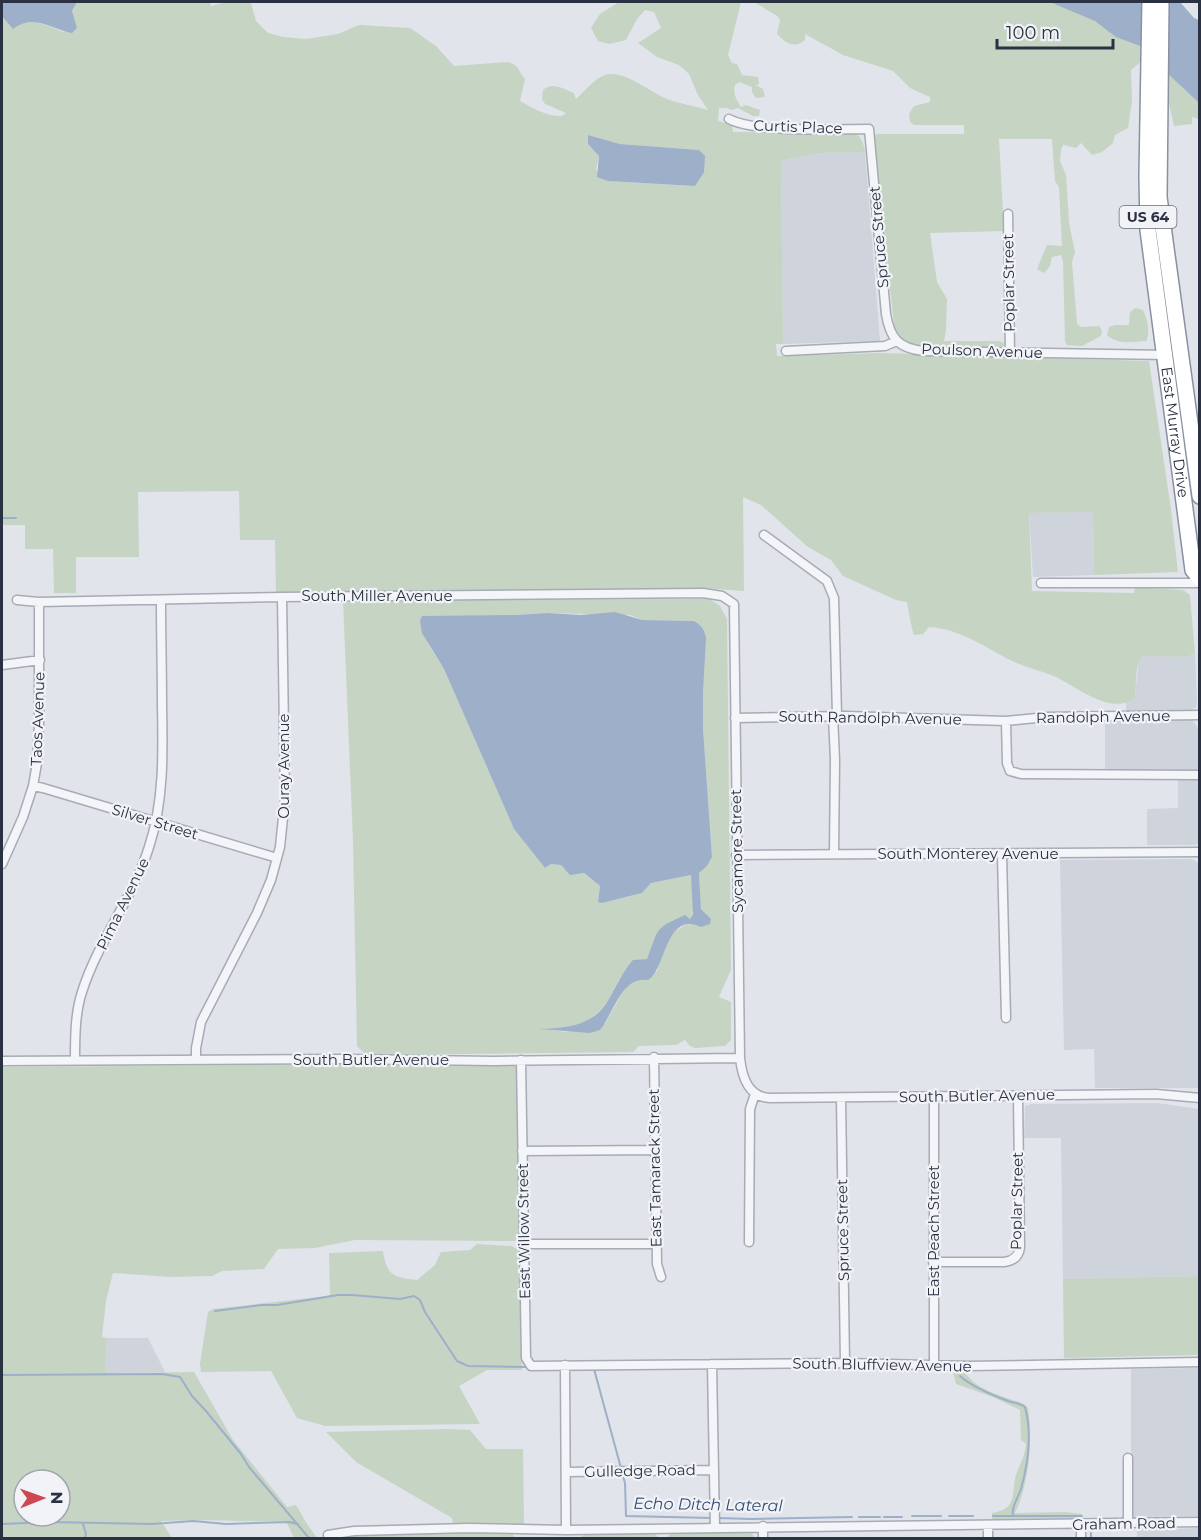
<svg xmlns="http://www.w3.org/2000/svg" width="1201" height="1540" font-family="Montserrat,sans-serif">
	<rect width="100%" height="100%" fill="#e1e4ea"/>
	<path fill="#cfd3dc" d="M865,152L880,341L783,344L781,161L819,153Z
		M1093,512L1094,575L1033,577L1029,513Z
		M1195,653L1197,703L1196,707L1191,710L1126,711V702L1135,697L1139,659L1143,656L1187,657Z
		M1192,720L1198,728L1199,771L1105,770V721Z
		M1178,779H1199V843L1195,845H1147V809L1178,808Z
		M1192,859L1200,864L1199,1088H1095L1094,1049L1064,1050L1060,860Z
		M1157,1103L1199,1109V1276L1063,1279L1061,1138H1024L1025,1106L1031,1104Z
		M107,1338H148L165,1372L105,1373Z
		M1199,1368V1516L1131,1517V1369Z
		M1199,1528V1538H1137V1530Z"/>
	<path fill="#c6d4c3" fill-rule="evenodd" d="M77,2H210L211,6C224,2 237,0 251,3L256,21L268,33L283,37L306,39L338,34L359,25L410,28L436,46L454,66L507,62C519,64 518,71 525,79L520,101C532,108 548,117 562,116L566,113L545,104L542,99L543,90C552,81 564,89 574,93L576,99C585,91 594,79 605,75C623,69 650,92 667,99C680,104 695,106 708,110L698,95L689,74L679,65L657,57L638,43L661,28L654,12L645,10L637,19L626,40L609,44L598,41L591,28L600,14L619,2H741L728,55L732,63L737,64L742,75L758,77L759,84L756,85L763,89L765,97L756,98L752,92V87L739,82L735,85C733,94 736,99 741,107L746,105L760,110L759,116H753L738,108L731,110L727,108H719L718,121L732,125L733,132L855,133C861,137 864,144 865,152L819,153L781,161L783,344H776L777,356L880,353L1149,361L1171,510L1178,572L1094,575L1093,512L1029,513L1032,591L1134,593L1135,587L1183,590L1190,595L1195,653L1187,657L1143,656C1134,664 1137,685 1135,697C1113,718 1074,685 1054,676C1039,670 1024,667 1010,660C983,646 960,629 929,627L923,634L914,635C912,631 908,608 907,602L896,600L843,576L831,560L808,547L761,505L743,497L744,591L703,588L276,593L275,540H240L239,491L138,492L139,557H76V593H54L53,549H25V525H2V16L22,22L35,21L64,32L74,22L72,11ZM588,135L620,144L699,150L694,186L608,181L596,170L599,156L588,144Z
		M754,2H1131L1143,47V60L1131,70L1132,101L1128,128L1115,135L1113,143L1102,152L1092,155L1081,143L1076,148L1063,145L1061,150L1060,161L1066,175L1069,223L1075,252L1072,262L1077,324L1081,327L1099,326L1102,330L1101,336L1082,346L1067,345L1065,341L1063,261L1061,255L1052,257L1050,266L1044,273L1037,269L1047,245L1062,246L1059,187L1055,181L1052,139H999L1004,231L930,233L937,282L947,299L946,330L944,341H999L1004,343V346C992,350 922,348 909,343C902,340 897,333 894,325L874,137L876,134H964V125H914L910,122L909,114L914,106L930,102V97L910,88L893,71L843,55L805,34V40C794,49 786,43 777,34L780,20L777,16Z
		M1167,73L1199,103V119L1192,117V124L1174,126L1166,90Z
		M1135,308L1143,310C1147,319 1151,332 1146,341C1133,342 1117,345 1107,335L1109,327L1115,325H1129L1130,312Z
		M709,599L720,606L727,619L731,970L719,997L731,1002V1040L725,1046L695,1048L690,1046L685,1040L676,1045L639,1046L633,1052L366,1055L357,1046L353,841L343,600ZM547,613L630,615L642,620L694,621L703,691V729L712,857L707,866L699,873L701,909L706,914L695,924L685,925L674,932L663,950L657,971L633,981L624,989L605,1024L566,1032L544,1029C557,1028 570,1029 582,1024C590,1020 599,1012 605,1006C617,989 622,959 647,959L651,950L688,918L690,919C697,907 692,888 691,875L651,883L642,893L602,903L598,901L600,886L583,873C575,874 565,872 561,865L551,864L545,868L514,829L444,669L428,644L422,617L516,615Z
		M512,1063L517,1067L520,1239L516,1241L355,1240L315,1248L278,1249L264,1269L222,1271L212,1276L171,1277L113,1273L106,1301L102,1337L107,1338L105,1373L194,1372L233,1440L287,1507L296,1505L307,1524L317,1538H294L286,1521C244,1522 203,1519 161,1521L172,1538H2V1067ZM24,1480H60V1516H24Z
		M477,1244L511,1246L520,1250L522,1370H487L459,1386L480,1424L325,1426L297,1418L271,1371L201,1372L200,1364L208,1312L213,1309L328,1296L330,1295L329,1253L383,1251C387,1277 394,1277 417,1280L435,1265L441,1252L470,1250Z
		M1199,1276V1355L1064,1358L1063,1279Z
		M953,1371H964C973,1386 994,1394 1010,1399C1017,1402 1023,1402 1028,1408C1033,1438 1029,1485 1015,1513L1065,1512L1082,1514L1081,1518L992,1519V1513C1020,1509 1010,1491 1017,1472C1021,1462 1025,1455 1026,1444L1021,1440L1020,1410L993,1397L956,1384Z
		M446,1429L470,1430L486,1449H523L524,1525L454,1526L452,1518L356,1462L326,1432Z
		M513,1531V1536L518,1538H326L345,1534Z
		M749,1532L752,1533L754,1538H667L670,1534L675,1533Z
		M654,1533L659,1538H579L586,1534Z"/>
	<path fill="#9dafc9" d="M2,2H77L72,11L77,28L72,33C50,29 34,13 13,29L2,16Z
		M1050,2H1180L1194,18L1199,20V103L1167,73L1143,47L1116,37L1095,21Z
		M588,135L620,144L699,150L705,156L704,172L695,186L608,181L597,177L599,156L588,144Z
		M615,612L642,620L694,621C702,626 704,629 706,638L703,691V729L712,857L707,866L699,873L701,909L711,919L710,924L701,927C665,910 666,970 648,980C621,976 614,1013 600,1030L590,1033L539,1029C564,1028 590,1027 606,1004C615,990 621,973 633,960L647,959C659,929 653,929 685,915L690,919L693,914L691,875L651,883L642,893L602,903L598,902L600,886L584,873L570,875L561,865L551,864L545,868L514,829L444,669L422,633L420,621L422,616L516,615L547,613L581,615Z"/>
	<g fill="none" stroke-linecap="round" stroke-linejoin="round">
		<path stroke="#9dafc9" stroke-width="2" d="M2,518H16
			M215,1311L262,1305H277L338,1295H352L400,1299L414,1296L420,1300L425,1312L457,1361L468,1366L529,1367
			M594,1369L621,1468
			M2,1375L162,1374L180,1377L192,1396L206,1411L241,1454L249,1467L309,1538
			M960,1376C972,1387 992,1395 1008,1401C1014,1403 1020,1403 1025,1407C1032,1433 1028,1464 1021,1489C1018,1498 1011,1507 1013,1516
			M622,1473L625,1483L626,1516L711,1518
			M912,1516H941
			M949,1516H973
			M993,1516H1082
			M859,1517H880
			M884,1517H902
			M717,1518L752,1519L852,1517
			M2,1524L50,1522L152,1524L193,1521L226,1524L289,1522L298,1524
			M83,1524L86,1534L85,1538
			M1091,1533V1538"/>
		<defs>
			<path id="street" d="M729,119C755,133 835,129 869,129L886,314C890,338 898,348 923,351L1168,355
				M1008,214L1010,353
				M786,351L885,346L897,341
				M764,535L827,581L834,598L837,716
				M1041,583H1200
				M17,600L39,602L282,597L703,593L722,596L734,604L740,1058C742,1077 748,1097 770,1098L1156,1094L1200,1098
				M2,665L40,660
				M833,716L835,760L834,854
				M735,718L845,716L1006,721L1047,717L1200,715
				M1006,721L1007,763L1010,771L1021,774L1200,775
				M33,786L43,788L277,858
				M736,855L1200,852
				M1002,855L1006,1018
				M2,864L23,817L33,786L37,763L39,725V602
				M654,1057L657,1264L661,1277
				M75,1060C75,1038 75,1013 82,992C98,941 133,898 149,847C164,802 163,753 162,706C162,671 161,636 161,601
				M196,1060V1048L201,1022L257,913L271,880L280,847L285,798L282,597
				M521,1060L526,1358L531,1366L845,1363L968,1366L1200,1362
				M2,1061L344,1059L494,1061L740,1058
				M934,1097V1364
				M841,1098L845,1363
				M522,1151L656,1150
				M749,1242L750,1109L755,1094
				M524,1244H656
				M933,1262H1004C1013,1261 1019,1257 1020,1247L1018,1096
				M712,1364L715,1527
				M565,1365L566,1530
				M1128,1458V1524
				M566,1472L714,1470
				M988,1525V1538
				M1081,1525V1538
				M763,1526V1538
				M328,1535L354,1531L469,1528L566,1530L1200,1522"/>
			<g id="highway">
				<path id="s1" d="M1150,2L1147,176L1148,230L1193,570L1200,579"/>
				<path d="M1161,2L1159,197L1200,496"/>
			</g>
		</defs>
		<use href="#street" stroke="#a6abb4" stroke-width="11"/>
		<use href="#highway" stroke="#8990a0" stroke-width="18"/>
		<use href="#street" stroke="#f4f5f8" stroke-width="8"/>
		<use href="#highway" stroke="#fff" stroke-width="15"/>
	</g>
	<g text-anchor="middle" stroke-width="4.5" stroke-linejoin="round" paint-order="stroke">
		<rect fill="#f1f3f7" stroke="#666b78" stroke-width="1.5" x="1119.5" y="206" width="57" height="22" rx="4.5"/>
		<g font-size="14" font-weight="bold" fill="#2a3142">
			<text x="1148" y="222">US 64</text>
		</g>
		<g font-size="15" fill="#2a3142" stroke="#f1f3f7">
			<text transform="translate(798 127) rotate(2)" y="5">Curtis Place</text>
			<text transform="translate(879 237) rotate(-95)" y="5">Spruce Street</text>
			<text transform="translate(1009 283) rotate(-91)" y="5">Poplar Street</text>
			<text transform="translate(982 351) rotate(2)" y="5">Poulson Avenue</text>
			<text dy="5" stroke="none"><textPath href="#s1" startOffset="432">East Murray Drive</textPath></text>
			<text x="377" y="601">South Miller Avenue</text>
			<text transform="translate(1103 717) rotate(-1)" y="5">Randolph Avenue</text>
			<text transform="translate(870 718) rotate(1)" y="5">South Randolph Avenue</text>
			<text transform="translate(38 719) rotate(-88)" y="5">Taos Avenue</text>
			<text transform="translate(284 766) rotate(-90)" y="5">Ouray Avenue</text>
			<text transform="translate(155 822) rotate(17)" y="5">Silver Street</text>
			<text transform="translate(737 851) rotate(-91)" y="5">Sycamore Street</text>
			<text x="968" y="859">South Monterey Avenue</text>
			<text transform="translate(123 904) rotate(-64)" y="5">Pima Avenue</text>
			<text x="371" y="1065">South Butler Avenue</text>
			<text transform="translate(977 1096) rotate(-1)" y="5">South Butler Avenue</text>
			<text transform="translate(655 1168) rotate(-91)" y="5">East Tamarack Street</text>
			<text transform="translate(1017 1201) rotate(-89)" y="5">Poplar Street</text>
			<text transform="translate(843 1230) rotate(-91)" y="5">Spruce Street</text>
			<text transform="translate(524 1231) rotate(-91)" y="5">East Willow Street</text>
			<text transform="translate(934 1231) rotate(-90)" y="5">East Peach Street</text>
			<text transform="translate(882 1365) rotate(1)" y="5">South Bluffview Avenue</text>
			<text transform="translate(640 1471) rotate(-1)" y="5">Gulledge Road</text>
			<text transform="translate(1124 1524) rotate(-1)" y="5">Graham Road</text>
		</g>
		<g font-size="16" font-style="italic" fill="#344c75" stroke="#f1f3f7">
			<text transform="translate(708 1504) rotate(1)" y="6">Echo Ditch Lateral</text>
		</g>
	</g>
	<rect width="1201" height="1540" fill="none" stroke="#2a3142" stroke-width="6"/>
	<g transform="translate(42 1498) rotate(89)"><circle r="28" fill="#f1f3f7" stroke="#a1a5af" stroke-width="1.5"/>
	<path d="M0-4.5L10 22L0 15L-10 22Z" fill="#cd4852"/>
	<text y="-9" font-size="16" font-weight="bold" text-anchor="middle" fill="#2a3142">N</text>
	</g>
	<path d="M997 39v9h116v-9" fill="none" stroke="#2a3142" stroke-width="3"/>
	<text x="1006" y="39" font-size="18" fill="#2a3142" stroke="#f1f3f7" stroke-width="4.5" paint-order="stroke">100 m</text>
</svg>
